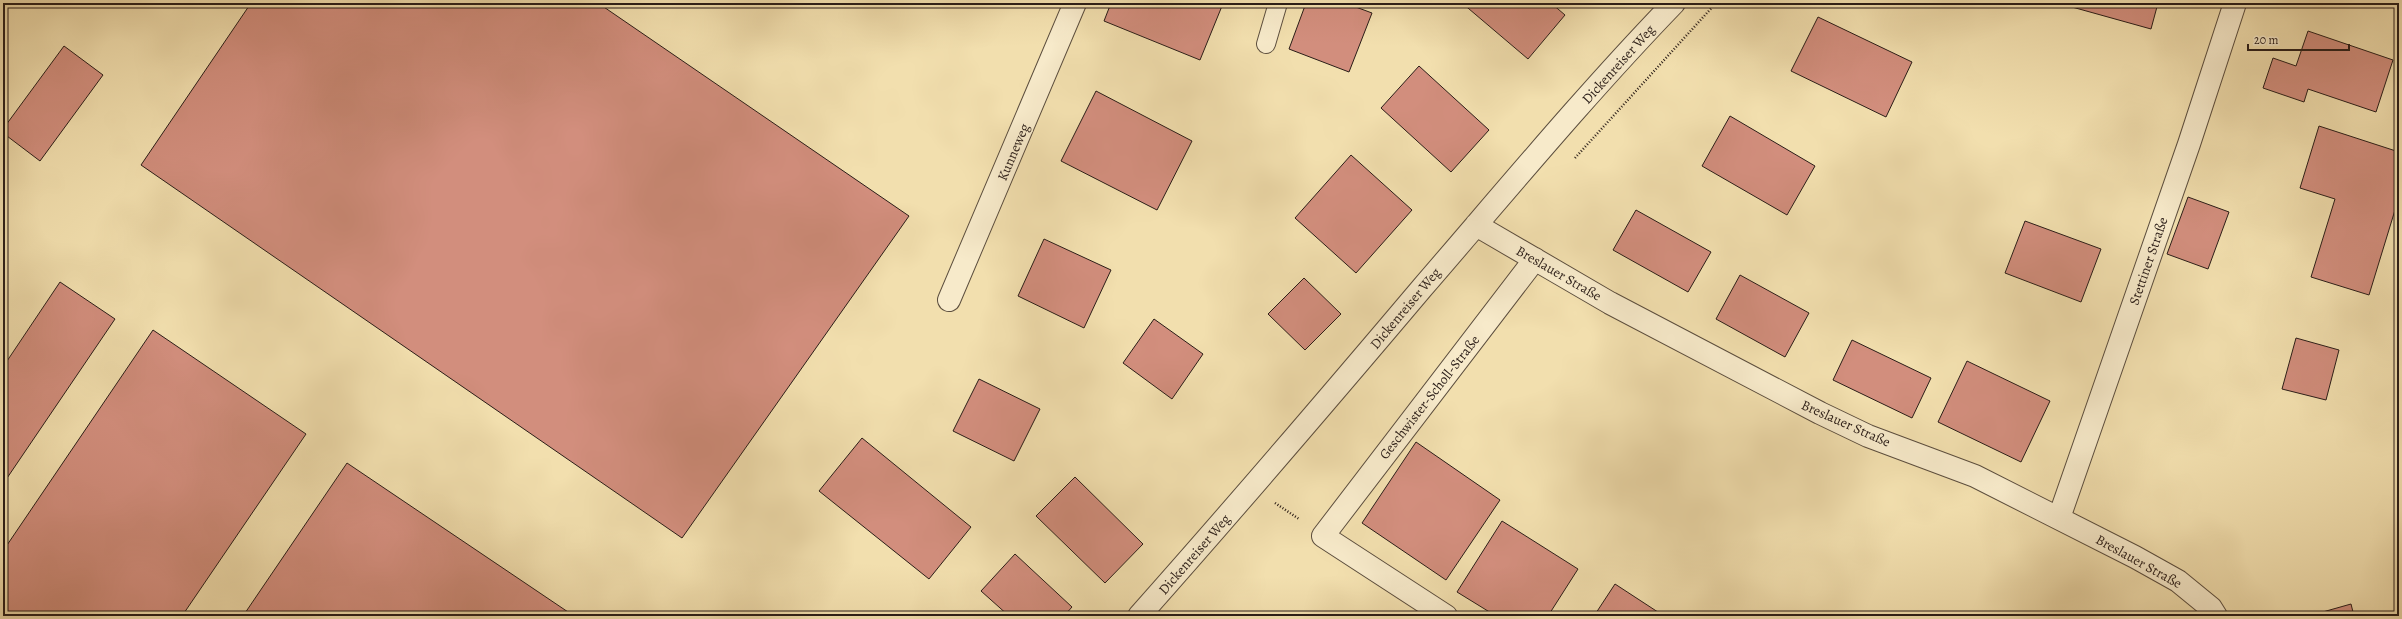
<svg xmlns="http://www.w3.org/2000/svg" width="2402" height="619" font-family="Alegreya,serif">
	<rect width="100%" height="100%" fill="#f2dfae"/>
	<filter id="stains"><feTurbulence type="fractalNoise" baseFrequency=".005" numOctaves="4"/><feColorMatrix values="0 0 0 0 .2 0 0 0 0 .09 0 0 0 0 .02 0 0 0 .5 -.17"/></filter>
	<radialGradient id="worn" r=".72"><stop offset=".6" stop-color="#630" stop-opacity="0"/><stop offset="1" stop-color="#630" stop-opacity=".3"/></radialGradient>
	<path fill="#d28e7d" stroke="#2a1d18" d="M251,3H598L909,216L682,538L141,165Z
		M1111,3H1215L1222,6L1200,60L1104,21Z
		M1306,3H1345L1372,13L1349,72L1289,49Z
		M1462,3H1551L1565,15L1528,59Z
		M2073,3H2158L2151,29L2072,7Z
		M1818,17L1912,62L1886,117L1791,71Z
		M2308,31L2393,60L2376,112L2308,89L2304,102L2263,88L2273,58L2296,66Z
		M64,46L103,75L40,161L3,133V129Z
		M1419,66L1489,130L1451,172L1381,108Z
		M1096,91L1192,141L1157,210L1061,161Z
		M1730,116L1815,166L1787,215L1702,166Z
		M2319,126L2399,152V197L2369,295L2311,277L2335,199L2300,188Z
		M1351,155L1412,210L1356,273L1295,218Z
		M2188,197L2229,212L2208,269L2167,254Z
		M1636,210L1711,252L1688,292L1613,250Z
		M2025,221L2101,249L2081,302L2005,273Z
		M1044,239L1111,270L1084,328L1018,296Z
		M1740,275L1809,313L1785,357L1716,319Z
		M1304,278L1341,314L1305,350L1268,314Z
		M60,282L115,319L3,484V367Z
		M1154,319L1203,354L1172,399L1123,363Z
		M153,330L306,434L182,616H3V551Z
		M2296,338L2339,350L2326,400L2282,389Z
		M1852,340L1931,378L1912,418L1833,380Z
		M1967,361L2050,401L2021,462L1938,422Z
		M979,379L1040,409L1014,461L953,431Z
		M862,438L971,527L929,579L819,491Z
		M1416,442L1500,500L1446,580L1362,523Z
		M347,463L574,616H243Z
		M1075,477L1143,544L1105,583L1036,516Z
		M1502,521L1578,569L1548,616H1496L1457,592Z
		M1015,554L1072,607L1064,616H1009L981,591Z
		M1615,584L1664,616H1594Z
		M2351,604L2354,616H2312V615Z"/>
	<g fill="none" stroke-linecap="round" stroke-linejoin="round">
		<defs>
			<path id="service" d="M1266,44L1278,3"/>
			<path id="minor" d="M1476,225L1610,303L1820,413L1868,436L1975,476L2135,557L2178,581L2211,608L2216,616
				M949,300L1075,3
				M2059,518L2189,144L2235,3
				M1139,616C1235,508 1329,398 1422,288C1505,192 1586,94 1674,3
				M1446,616L1323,536L1535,259"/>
		</defs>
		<use href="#service" stroke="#5c4e3e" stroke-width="20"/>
		<use href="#minor" stroke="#5c4e3e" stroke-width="24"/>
		<path stroke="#2a1d18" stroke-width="2.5" stroke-dasharray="1 2" stroke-linecap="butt" d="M1575,158L1716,3
			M1275,503L1299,519"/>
		<use href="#service" stroke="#f7eaca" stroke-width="18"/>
		<use href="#minor" stroke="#f7eaca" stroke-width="22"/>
	</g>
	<g text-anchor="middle" stroke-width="3" stroke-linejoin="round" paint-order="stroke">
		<g font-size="14" fill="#2a1d18" stroke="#f7eaca">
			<text transform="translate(1618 64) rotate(-48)" y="5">Dickenreiser Weg</text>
			<text transform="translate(1013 152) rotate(-67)" y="5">Kunneweg</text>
			<text transform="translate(2148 261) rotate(-71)" y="5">Stettiner Straße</text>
			<text transform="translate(1559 273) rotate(30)" y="5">Breslauer Straße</text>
			<text transform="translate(1405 308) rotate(-50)" y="5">Dickenreiser Weg</text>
			<text transform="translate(1429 397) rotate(-52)" y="5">Geschwister-Scholl-Straße</text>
			<text transform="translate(1846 423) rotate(24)" y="5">Breslauer Straße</text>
			<text transform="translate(1194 554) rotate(-49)" y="5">Dickenreiser Weg</text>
			<text transform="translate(2139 561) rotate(29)" y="5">Breslauer Straße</text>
		</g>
	</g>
	<rect width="2402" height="619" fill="none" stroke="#f2dfae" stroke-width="16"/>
	<rect x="4" y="4" width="2394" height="611" fill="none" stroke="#2a1d18" stroke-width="2"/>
	<rect x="8" y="8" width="2386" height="603" fill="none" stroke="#2a1d18"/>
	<path d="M2248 44v6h101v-6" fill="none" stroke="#2a1d18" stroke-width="2"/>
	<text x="2254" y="44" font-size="12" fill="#2a1d18" stroke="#f7eaca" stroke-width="3" paint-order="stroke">20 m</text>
	<rect width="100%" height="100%" filter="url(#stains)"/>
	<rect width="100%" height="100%" fill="url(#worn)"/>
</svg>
